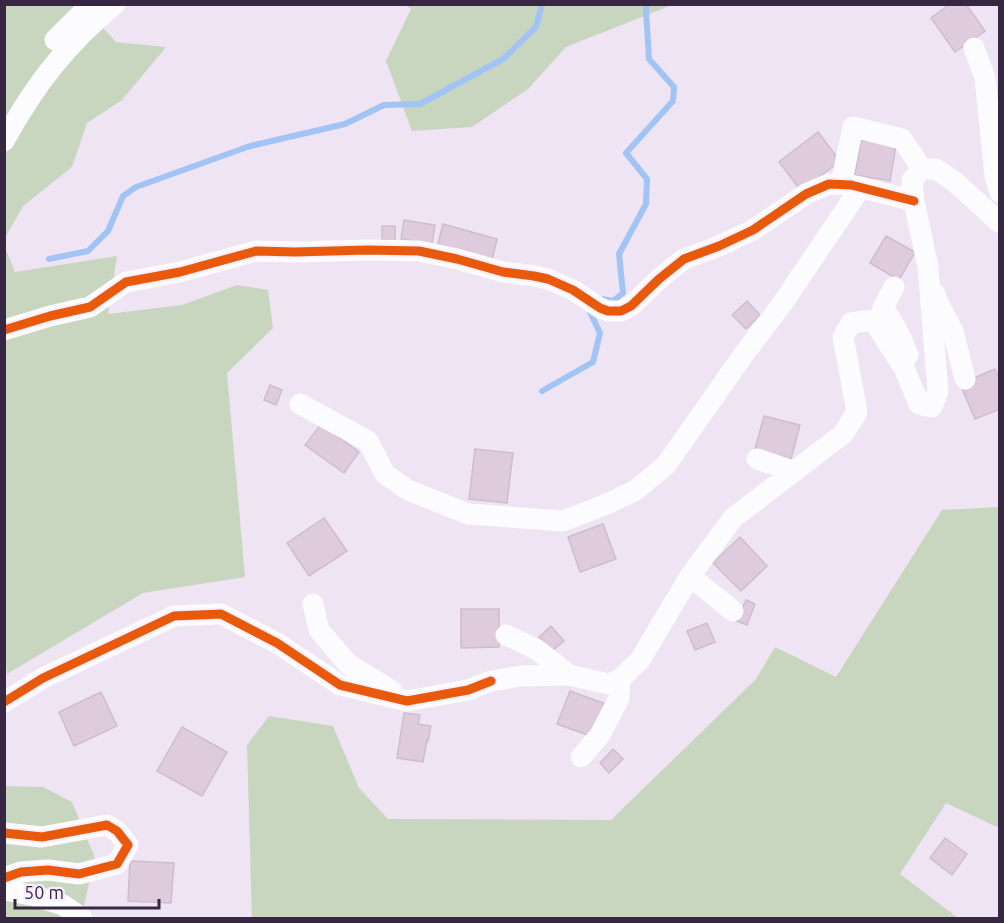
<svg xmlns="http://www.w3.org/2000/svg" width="1004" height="923" font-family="Ubuntu,sans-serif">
	<rect width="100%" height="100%" fill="#eee4f4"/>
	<path fill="#c8d6c0" d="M5,5H82L116,42L166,47L122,100L87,123L72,167L23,206L5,238Z
		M406,5H672L566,47L528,89L472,127L412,131L386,61L411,9Z
		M4,245L15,272L117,256L108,314L182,305L237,285L268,290L273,328L227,373L245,577L143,593L7,674L4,639Z
		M999,507V828L946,803L900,874L958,918H252L247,745L269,716L333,726L359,788L388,819L611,820L756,679L775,647L836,677L942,510Z
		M5,786L43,787L72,802L95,858L81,918H5Z"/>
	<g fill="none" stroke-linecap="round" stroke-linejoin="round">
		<path stroke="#a2c4f5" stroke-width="6" d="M49,259L88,251L108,231L123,196L136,187L250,146L345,124L384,105L420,104L503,59L536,27L542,4
			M602,299L613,301L623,293L619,254L646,204L647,179L626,153L673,101L674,87L649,59L646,10L647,4
			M542,391L593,362L600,333L590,312L593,308"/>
	</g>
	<path fill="#deccde" stroke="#cebdce" stroke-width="1.5" d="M950,4H966L985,31L955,52L931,18Z
		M818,132L840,161L801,191L779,162Z
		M861,140L896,146L890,181L855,175Z
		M404,220L435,225L432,244L401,239Z
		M443,224L497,239L491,265L436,251Z
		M382,226H395V241L382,240Z
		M886,236L915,252L899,280L870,263Z
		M747,301L760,315L746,329L732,315Z
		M995,369L1000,380V409L975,419L960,384Z
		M270,385L282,390L276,405L264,400Z
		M764,416L800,425L791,459L755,449Z
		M321,424L359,452L344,473L305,445Z
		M475,449L513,453L507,503L469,499Z
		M324,518L347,551L309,576L287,543Z
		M603,524L616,559L580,572L568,537Z
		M740,537L767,566L741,591L713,563Z
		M746,600L755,604L747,625L737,621Z
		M461,609H499V647L461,648Z
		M707,623L715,642L695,650L687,631Z
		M551,626L564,641L552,651L539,637Z
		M570,691L606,704L593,737L557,724Z
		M101,692L117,726L74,746L59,712Z
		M404,713L420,715L418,724L431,726L428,741L427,740L423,762L397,758Z
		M182,727L227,752L202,796L157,771Z
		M613,749L623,759L609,773L600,763Z
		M945,838L967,854L952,875L930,858Z
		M130,861L174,863L171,903L128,901Z"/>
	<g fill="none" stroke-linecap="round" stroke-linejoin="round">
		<path stroke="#fcfbfd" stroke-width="21" d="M55,40L91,4
			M974,48L985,78L995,176L1000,192
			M4,141C34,86 67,43 115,4
			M841,184L853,127L902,139L922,169
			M894,287L883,308C894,323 902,338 908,355
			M935,294L938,303L953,331L965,379
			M4,330L50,316L90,307L126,282L180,272L256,251L295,252L368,250L419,251L457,259L503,272L534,276L548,279L573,290L600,308L608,311H621L631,306L659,279L684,259L719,246L753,230L806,194L829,184L851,185L914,201
			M300,404L368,441L385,474L408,490L468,514L563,521L607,504L636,490L666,465L744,354L782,304L861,187
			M757,459L793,471
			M690,576L733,611
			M313,604L319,630L348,664L392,691
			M506,635L536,649L569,675
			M4,702L43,678L174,616L221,614L277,643L340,685L407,701L468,690L491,681L521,676L569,675L609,684L620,679L640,660L690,576L733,518L843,434L857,412L843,337L851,323L873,320L904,368L919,404L932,407L938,391L928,267L914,201L912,180L922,169H936L955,182L1000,223
			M581,757L600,735L619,698L620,679
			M4,833L42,837L107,825L117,831L128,845L117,864L79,874L48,870L21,872L4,878
			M4,889L5,890L35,896L63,905L82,918"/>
		<defs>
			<path id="cycleway" d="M4,330L50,316L90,307L126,282L180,272L256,251L295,252L368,250L419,251L457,259L503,272L534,276L548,279L573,290L600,308L608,311H621L631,306L659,279L684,259L719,246L753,230L806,194L829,184L851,185L914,201
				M4,702L43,678L174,616L221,614L277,643L340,685L407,701L468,690L491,681
				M4,833L42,837L107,825L117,831L128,845L117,864L79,874L48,870L21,872L4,878"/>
		</defs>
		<use href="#cycleway" stroke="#f8effe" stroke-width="13"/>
		<use href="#cycleway" stroke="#e8590c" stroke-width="9"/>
	</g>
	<rect width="1004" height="923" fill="none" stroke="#382742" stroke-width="12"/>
	<path d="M15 899v9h144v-9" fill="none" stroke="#382742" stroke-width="3"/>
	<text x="24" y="899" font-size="18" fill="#382742" stroke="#f8effe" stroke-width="4.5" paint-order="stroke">50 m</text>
</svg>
